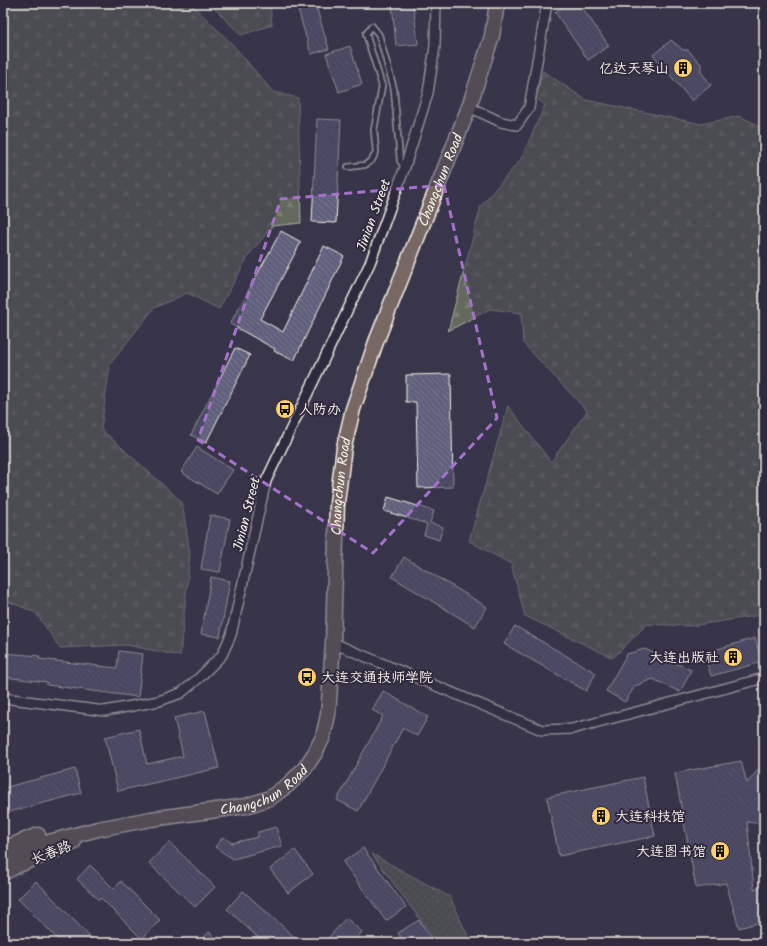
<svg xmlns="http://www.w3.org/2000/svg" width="767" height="946" font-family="Kalam,'LXGW WenKai TC',sans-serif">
	<defs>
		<pattern id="forest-firs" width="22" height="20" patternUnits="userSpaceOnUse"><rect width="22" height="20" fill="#64695c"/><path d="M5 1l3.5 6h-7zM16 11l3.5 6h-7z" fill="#7b7f73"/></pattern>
		<pattern id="park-dots" width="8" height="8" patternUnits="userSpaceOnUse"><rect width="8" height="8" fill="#64695c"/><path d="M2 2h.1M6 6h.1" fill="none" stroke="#7b7f73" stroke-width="1.8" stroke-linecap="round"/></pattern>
		<pattern id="building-back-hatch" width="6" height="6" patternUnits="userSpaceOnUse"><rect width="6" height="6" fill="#61607d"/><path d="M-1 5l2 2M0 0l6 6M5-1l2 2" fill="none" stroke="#78778f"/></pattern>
	</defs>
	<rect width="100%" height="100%" fill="#39354a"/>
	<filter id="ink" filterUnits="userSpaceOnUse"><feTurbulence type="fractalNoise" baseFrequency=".025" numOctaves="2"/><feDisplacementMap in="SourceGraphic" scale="8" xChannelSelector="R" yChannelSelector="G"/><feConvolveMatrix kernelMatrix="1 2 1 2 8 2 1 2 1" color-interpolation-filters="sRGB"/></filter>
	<g filter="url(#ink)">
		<path fill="url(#forest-firs)" stroke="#acada2" d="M3,3H190L233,45L273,92L298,98L301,223L272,226L249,255L219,309L187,293L154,308L110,364L101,429L182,502L190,554L180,656L127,645L60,648L36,613L3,599Z
			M204,3H270L272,25L241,35L212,6Z
			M543,71L586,100L701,124L739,116L756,124L764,131V617L761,615L691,626L647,624L613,658L525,616L511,564L469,541L508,406L551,462L587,411L523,343L521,313L490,309L448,331L481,206L521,159L545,105L536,98Z"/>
		<path fill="url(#park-dots)" stroke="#acada2" d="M372,854L450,897L471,943H437Z"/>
		<path fill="url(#building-back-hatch)" stroke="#f4f1e8" d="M308,3H315L329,49L311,54L297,6Z
			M392,3H413L418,44L396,46Z
			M569,3H579L609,46L588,60L555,12Z
			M671,40L683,50H688L701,64V72L711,85L692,101L653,55Z
			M350,46L362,84L339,92L326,54Z
			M317,119L341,120L336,223L312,222Z
			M281,231L301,242L260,319L283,332L324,246L344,256L294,361L274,351L275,349L230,324Z
			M235,348L250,355L206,443L191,435Z
			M451,374L453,487L418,488L416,402H406V375Z
			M197,447L233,470L217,494L181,472Z
			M388,497L434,511L430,523L443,527L439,540L424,535L427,524L384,511Z
			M210,515L230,519L220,572L201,569Z
			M404,557L487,607L475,627L392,577Z
			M211,577L230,581L220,637L201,634Z
			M515,626L596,673L586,691L504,644Z
			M755,638L762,662L711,676L704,653Z
			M645,649L691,670L680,692L653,679L635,686L625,702L606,691L627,654Z
			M119,651L143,654L138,697L47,685V682L3,677V653L40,656L39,659L117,668Z
			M383,691L428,717L417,736L403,728L358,811L337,800L383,716L372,710Z
			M205,711L219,768L118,791L105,737L139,729L147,764L183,756L174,718Z
			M741,761L747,783L764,763V824L747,822L754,889L764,886V921L739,928L726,883L696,888L675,773Z
			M75,769L81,793L6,813L3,803V788Z
			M643,777L655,836L559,856L547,797Z
			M276,827L282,846L233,859L215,847L223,837L232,843L258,837V832Z
			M169,842L215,887L195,907L149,863Z
			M363,848L406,907L386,921L343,862Z
			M295,850L313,874L288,893L270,869Z
			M90,865L114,889L121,881L160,920L142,939L101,898L99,900L77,879Z
			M36,881L96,943H62L18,899Z
			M243,891L301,943H264L227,909Z
			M346,918L362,932L353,943H324Z
			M419,920L434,943H404L398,933Z
			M209,932L222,943H199Z"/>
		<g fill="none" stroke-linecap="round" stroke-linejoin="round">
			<defs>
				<path id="lane" d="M348,167L365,165L372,160L376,152L374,130L382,86L366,34L372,26L379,35L394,89L400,161L405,167"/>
				<path id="street" d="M469,107L501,122L517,125L529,108L547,3
					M333,643L542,730L572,729L764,678
					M3,698L105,711L159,701L181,693L199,678L222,655L231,635L266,481L370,263L405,167L428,93L435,46L436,3"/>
				<g id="primary">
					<path d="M3,849L38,835"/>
					<path id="s1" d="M3,862L34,846L98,829L151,819L246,806L270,798L289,784L305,768L315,753L323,737L328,715L333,643L337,503L344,447L353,409L376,342L469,107L492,36L497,3"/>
					<path d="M3,873L16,866L73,843"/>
				</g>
			</defs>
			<use href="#lane" stroke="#f4f1e8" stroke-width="8"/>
			<use href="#street" stroke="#f4f1e8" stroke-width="12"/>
			<use href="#primary" stroke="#f4f1e8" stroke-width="17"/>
			<use href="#lane" stroke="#2f2a3d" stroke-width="4.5"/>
			<use href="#street" stroke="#2f2a3d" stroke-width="9"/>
			<use href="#primary" stroke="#776864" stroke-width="14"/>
		</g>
	</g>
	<path d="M0 0H767V946H0ZM444,185L497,418L373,553L198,440L281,199Z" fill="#39354a" fill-opacity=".55" fill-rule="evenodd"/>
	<path fill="none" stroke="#a571cd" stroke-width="3" stroke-dasharray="8 5" stroke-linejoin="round" d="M444,185L497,418L373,553L198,440L281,199Z"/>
	<defs>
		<symbol id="building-disc" viewBox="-11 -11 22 22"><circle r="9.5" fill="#ffd166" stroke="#2f2a3d"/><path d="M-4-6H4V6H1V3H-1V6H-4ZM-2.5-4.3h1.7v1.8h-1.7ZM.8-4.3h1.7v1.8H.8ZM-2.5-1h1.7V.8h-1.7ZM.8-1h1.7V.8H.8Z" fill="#111"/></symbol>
		<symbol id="bus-disc" viewBox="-11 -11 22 22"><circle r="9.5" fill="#ffd166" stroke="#2f2a3d"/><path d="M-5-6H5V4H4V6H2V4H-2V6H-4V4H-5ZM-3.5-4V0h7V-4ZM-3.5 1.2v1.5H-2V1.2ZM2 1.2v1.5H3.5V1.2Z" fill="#111"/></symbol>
	</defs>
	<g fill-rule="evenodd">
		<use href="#building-disc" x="672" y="57" width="22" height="22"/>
		<use href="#bus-disc" x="274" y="398" width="22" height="22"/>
		<use href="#building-disc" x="722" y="646" width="22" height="22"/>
		<use href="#bus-disc" x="296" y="666" width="22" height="22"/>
		<use href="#building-disc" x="590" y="805" width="22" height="22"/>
		<use href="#building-disc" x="709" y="840" width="22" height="22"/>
	</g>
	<g text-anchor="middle" stroke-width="4" stroke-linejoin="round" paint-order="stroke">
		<g font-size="14" fill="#f4f1e8" stroke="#2f2a3d" text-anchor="end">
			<text x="669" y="73">亿达天琴山</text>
			<text x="299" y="414" text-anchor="start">人防办</text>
			<text x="719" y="662">大连出版社</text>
			<text x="321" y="682" text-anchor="start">大连交通技师学院</text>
			<text x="615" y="821" text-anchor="start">大连科技馆</text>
			<text x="706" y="856">大连图书馆</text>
		</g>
		<g font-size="14" fill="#f4f1e8" stroke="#2f2a3d">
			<text dy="5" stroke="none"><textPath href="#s1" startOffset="934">Changchun Road</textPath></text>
			<text transform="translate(373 215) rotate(-70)" y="5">Jinian Street</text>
			<text dy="5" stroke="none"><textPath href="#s1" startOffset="610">Changchun Road</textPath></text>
			<text transform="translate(246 514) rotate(-76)" y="5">Jinian Street</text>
			<text dy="5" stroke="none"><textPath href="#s1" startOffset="274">Changchun Road</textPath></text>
			<text transform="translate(51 852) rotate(-21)" y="5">长春路</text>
		</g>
	</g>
	<rect width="767" height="946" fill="none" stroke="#2f2a3d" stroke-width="16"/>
	<rect x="8" y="8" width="751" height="930" fill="none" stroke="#f4f1e8" stroke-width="1.5" filter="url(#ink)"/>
</svg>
